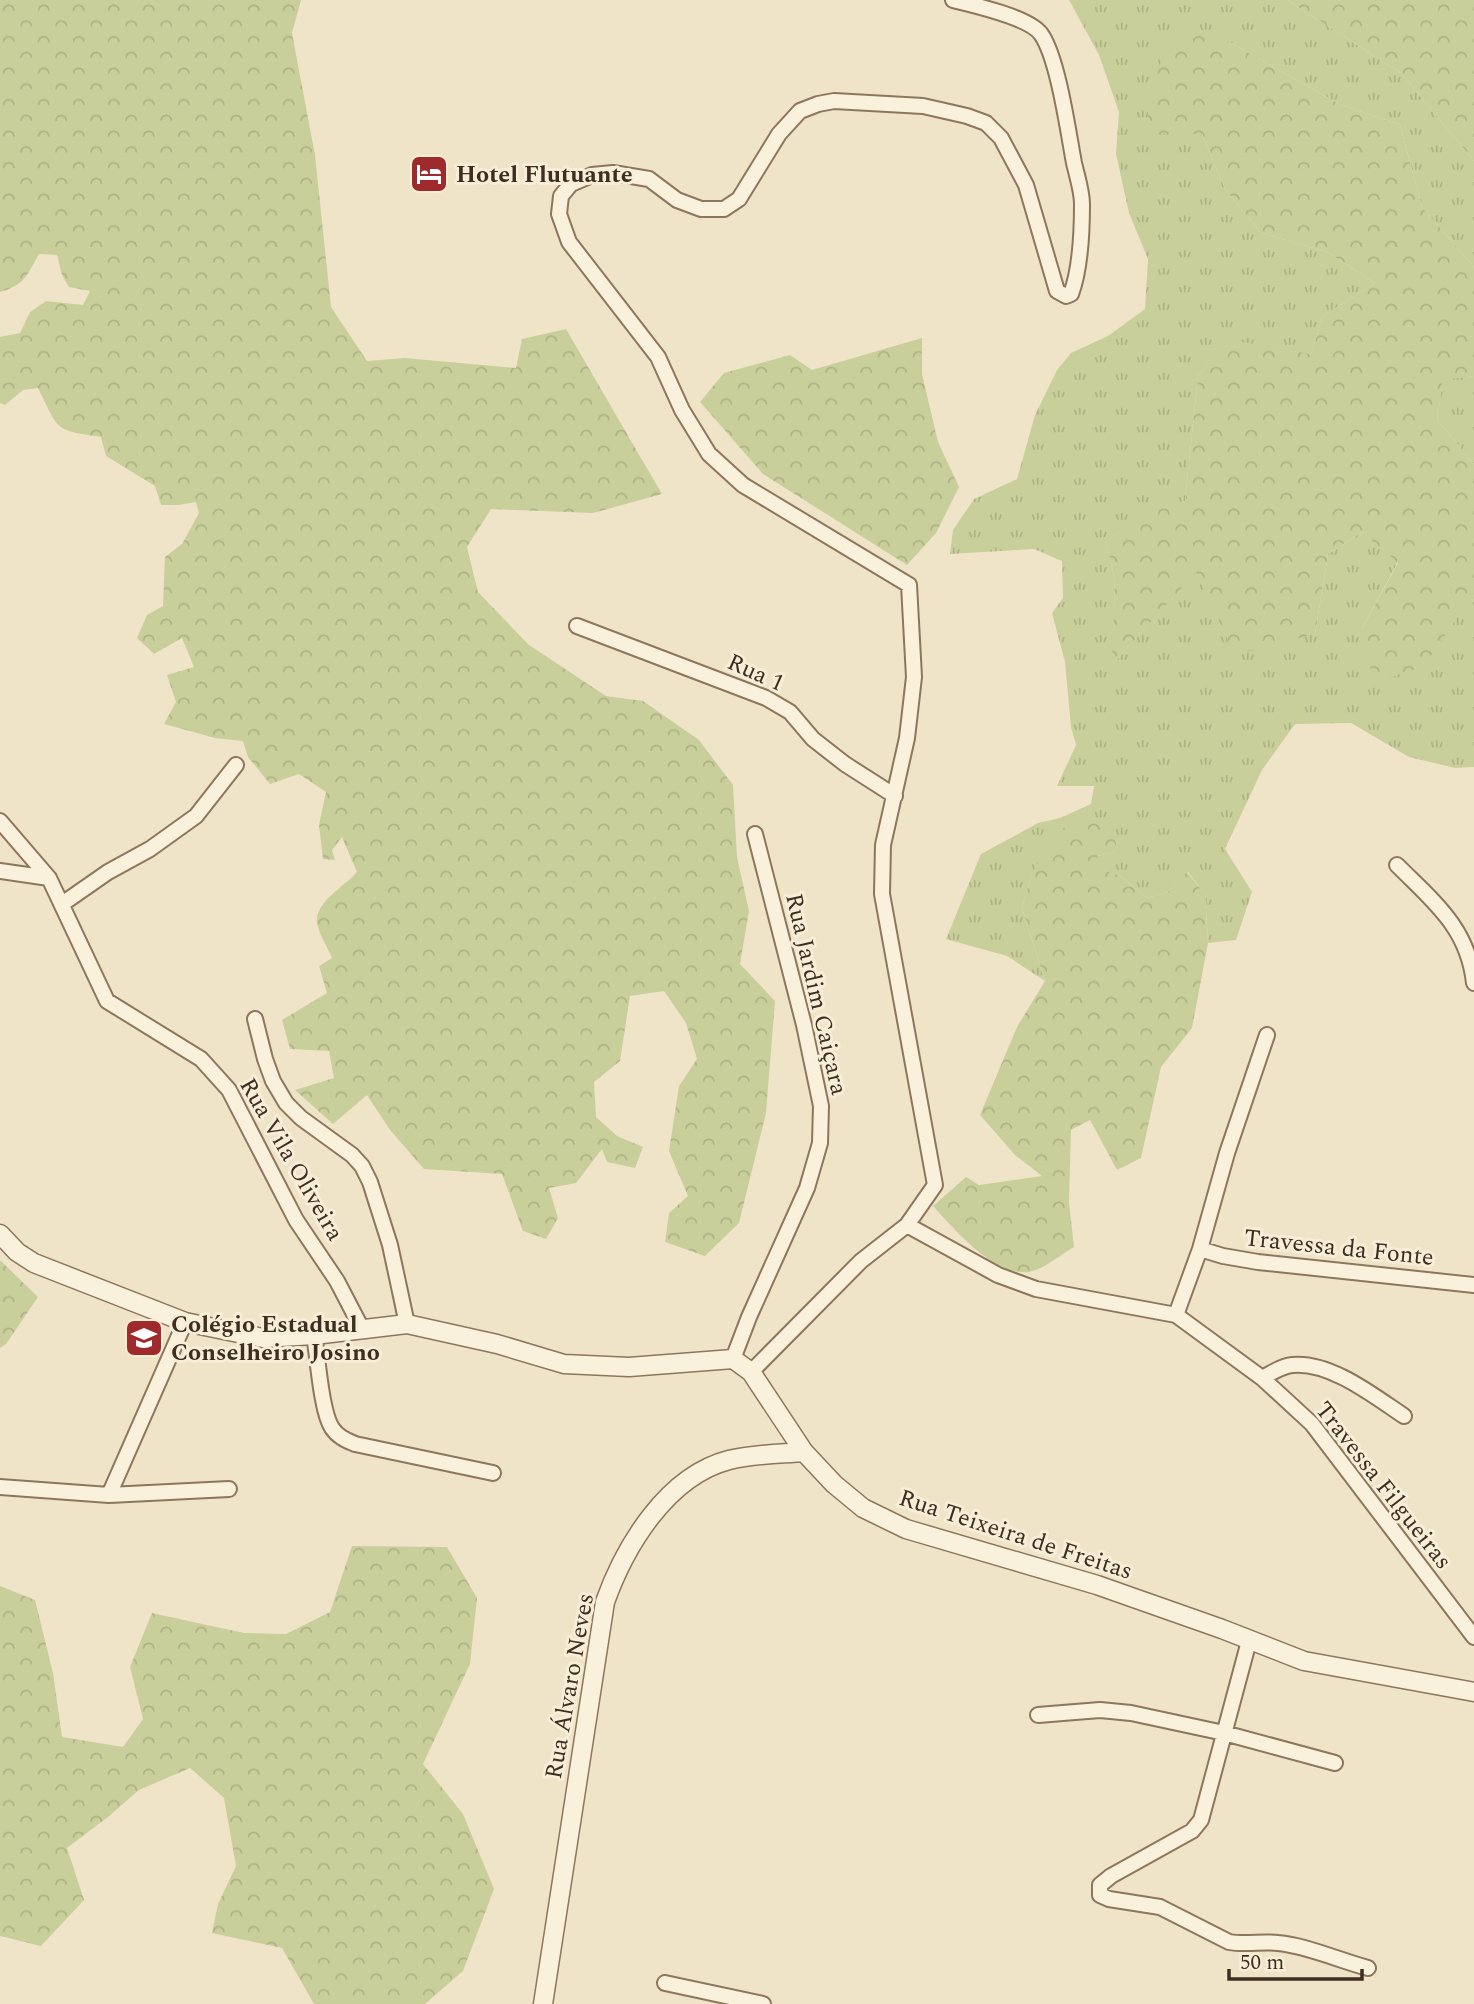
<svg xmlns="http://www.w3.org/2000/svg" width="1474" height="2004" font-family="Spectral,serif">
	<defs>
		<pattern id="grass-tufts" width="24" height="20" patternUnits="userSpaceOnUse" patternTransform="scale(1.75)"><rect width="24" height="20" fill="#c9cf9b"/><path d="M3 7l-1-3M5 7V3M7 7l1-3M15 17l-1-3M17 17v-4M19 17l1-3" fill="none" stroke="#aeb285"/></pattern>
		<pattern id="forest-crowns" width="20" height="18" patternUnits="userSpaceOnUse" patternTransform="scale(1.75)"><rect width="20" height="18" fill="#c9cf9b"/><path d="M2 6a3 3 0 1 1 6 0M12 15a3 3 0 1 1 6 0" fill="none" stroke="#aeb285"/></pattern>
	</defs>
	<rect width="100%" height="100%" fill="#f0e4c8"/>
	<path fill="url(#grass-tufts)" d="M1069,0H1287L1401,73L1474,161V267L1422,207L1400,125L1339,104L1226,40L1202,134L1225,189L1261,233L1327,252L1375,283L1323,316L1311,354L1230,341L1198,376L1185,501L1151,508L1106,542L1115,581L1113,664L1196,571L1315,634L1328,554L1362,532L1398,562L1361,630L1470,599L1474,600V767L1455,768L1409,757L1351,723L1295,724L1262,770L1225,849L1252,892L1236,940L1208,943L1205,894L1188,872L1168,892L1147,898L1120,876L1094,867L1098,856L1117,850L1032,873L1022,908L1045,981L1007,956L946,939L981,854L1038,823L1060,818L1091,804L1094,786H1057L1076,745L1071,727L1065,662L1052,613L1063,598L1062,561L1034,549L950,554L953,530L974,499L1017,479L1035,415L1057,370L1071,353L1108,336L1145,309L1148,259L1129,213L1116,154L1119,112L1099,55Z
		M1474,376V464L1437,420L1443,379Z"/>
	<path fill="url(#forest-crowns)" d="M0,0H301L292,33L315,155L331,307L367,361L405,358L516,368L522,339L566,329L662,494L593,513L491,509L467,547L478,592L529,645L606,696L643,701L699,740L733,785L737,857L749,911L740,964L775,1001L766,1113L739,1223L705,1256L665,1242L669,1213L688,1196L669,1151L679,1086L697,1059L686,1023L664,991L630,996L620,1061L594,1082L596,1117L617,1136L643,1147L635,1168L607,1162L602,1149L576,1183L549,1188L558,1218L546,1239L523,1231L502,1174L424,1169L390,1130L367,1095L333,1124L295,1090L334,1078L329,1051L290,1049L282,1020L327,993L319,966L332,958C328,948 318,933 317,922C315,902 345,886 357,872L342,837L332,850L335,860L323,859L319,825L326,792L299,774L270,784L248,757L243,741L215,738L164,724L176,702L167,675L194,667L182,638L154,654L137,638L147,615L163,606L165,557L182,544L199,513L196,502L179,505H161L155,486L106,456L101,437C53,430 59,430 38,388L23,390L5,405L0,403V337L20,333L30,312L46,301L83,305L90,291L69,287L62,275L57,255L39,254C27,275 25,285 0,292Z
		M1287,0H1474V161L1401,73Z
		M1178,28L1226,40L1339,104L1400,125L1422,207L1474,267V376L1443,380L1437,420L1474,464V600L1470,599L1424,666L1374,683L1361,630L1398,563L1362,532L1328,554L1315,634L1235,655L1196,572L1112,665L1115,581L1106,542L1151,507L1185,501L1198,376L1230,340L1311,354L1323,316L1375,283L1327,252L1261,233L1225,189L1202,134L1144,133L1157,70Z
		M922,338V374L938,442L959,487L936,533L907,565L763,474L700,402L724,373L790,355L812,370Z
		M1089,820L1112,822L1117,850L1098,856L1095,867L1120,876L1147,898L1168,892L1187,872L1205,894L1208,943L1192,1028L1161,1067L1141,1158L1117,1170L1090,1120L1071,1130L1069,1202L1074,1247C1062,1254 1049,1265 1036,1270C1000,1284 955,1230 933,1206L966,1177L979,1185L1042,1176L1015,1155L980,1115L1017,1027L1045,981L1022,908L1032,873L1053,838L1068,824Z
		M0,1260L38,1297L6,1344L0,1348Z
		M352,1546L447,1547L477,1598L470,1664L423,1764L463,1814L494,1889L463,1971L425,2004H314L282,1948L212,1933L218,1904L236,1866L224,1798L190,1768L139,1790L108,1817L67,1848L84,1900L41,1946L0,1936V1586L35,1600L53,1673L62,1737L123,1747L143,1719L130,1667L152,1613L244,1633L286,1634L330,1612Z"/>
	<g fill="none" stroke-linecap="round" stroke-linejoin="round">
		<defs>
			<path id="minor" d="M577,626L766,698L790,712L813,739L845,764L895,796
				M0,821L49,878L107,1001L201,1059L229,1090L296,1220L337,1281L362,1329
				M1397,865C1434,902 1468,928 1474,983
				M0,871L49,878
				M62,904L108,872L150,849L196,816L236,765
				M255,1019L265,1059L273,1081L286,1103L301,1118L352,1155L362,1166L370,1182L390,1245L407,1324
				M907,1225L998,1275L1036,1289L1176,1315L1262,1378L1312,1424L1474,1637
				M1200,1249L1223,1256L1258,1262L1474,1285
				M1176,1315L1200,1249L1227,1153L1267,1035
				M314,1335C318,1358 321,1411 332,1428C338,1437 346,1440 355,1444L493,1473
				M733,1359L749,1317L807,1188L820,1143L821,1106L804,1025L755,834
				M751,1372L861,1261L907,1225L935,1185L882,894L883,845L907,738L914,677L909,585L743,485L709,454L682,410L658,357L569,242L559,214L561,196L571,184L592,175L613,173L649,179L677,200L701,209H724L739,199L779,134L800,111L818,104L834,101L923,106L967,116L986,123L1001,138L1026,185L1057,291L1066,296L1071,294C1080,270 1082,230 1082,204C1082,191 1077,176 1074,163C1068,131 1058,58 1041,34C1029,17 973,5 953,0
				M1262,1378C1272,1373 1281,1366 1292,1365C1330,1361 1374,1396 1404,1416
				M0,1487L109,1495L229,1489
				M109,1495L185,1322
				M1249,1641L1201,1820L1192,1831L1111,1876L1100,1885V1895L1109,1899L1160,1907L1229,1942C1246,1945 1262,1941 1278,1943C1305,1945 1341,1961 1368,1968
				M1038,1715L1100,1710L1131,1713L1224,1733L1335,1763
				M665,1983L763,2004"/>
			<path id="tertiary" d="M0,1234L17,1252L34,1263L185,1322L263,1338L314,1335L407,1324L497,1344L564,1364L629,1367L733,1359L751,1372L804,1452L834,1484L863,1508L906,1529L1097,1585L1222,1629L1304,1661L1474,1692
				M543,2004L605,1602C625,1546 667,1476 729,1460C753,1454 779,1454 804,1452"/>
		</defs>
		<use href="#minor" stroke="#8d765c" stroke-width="18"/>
		<use href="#tertiary" stroke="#8d765c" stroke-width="21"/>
		<use href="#minor" stroke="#faf1dc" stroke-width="14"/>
		<use href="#tertiary" stroke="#faf1dc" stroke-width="18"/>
	</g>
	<defs>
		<symbol id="hotel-square" viewBox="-11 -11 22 22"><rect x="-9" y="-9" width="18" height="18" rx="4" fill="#9e2a2b" stroke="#f7eed8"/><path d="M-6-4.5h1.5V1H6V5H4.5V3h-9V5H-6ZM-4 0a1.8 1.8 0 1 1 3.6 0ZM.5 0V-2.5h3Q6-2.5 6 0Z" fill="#fff"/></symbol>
		<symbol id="school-square" viewBox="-11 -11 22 22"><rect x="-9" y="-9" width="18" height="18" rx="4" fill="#9e2a2b" stroke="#f7eed8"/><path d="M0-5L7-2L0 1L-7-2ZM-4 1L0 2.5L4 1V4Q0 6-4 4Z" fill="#fff"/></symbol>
	</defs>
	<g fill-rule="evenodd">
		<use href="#hotel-square" x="407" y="152" width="44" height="44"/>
		<use href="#school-square" x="122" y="1316" width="44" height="44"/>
	</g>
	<g text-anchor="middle" stroke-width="6" stroke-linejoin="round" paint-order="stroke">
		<g font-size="24" font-weight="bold" fill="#3d2e20" stroke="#f7eed8" text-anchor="start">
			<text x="456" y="182">Hotel Flutuante</text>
			<text x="171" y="1332">Colégio Estadual<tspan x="171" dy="28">Conselheiro Josino</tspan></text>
		</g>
		<g font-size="24" fill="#3d2e20" stroke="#f7eed8">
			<text transform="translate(756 672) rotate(24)" y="8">Rua 1</text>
			<text transform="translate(817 994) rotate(77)" y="8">Rua Jardim Caiçara</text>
			<text transform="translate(292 1159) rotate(60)" y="8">Rua Vila Oliveira</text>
			<text transform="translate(1339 1247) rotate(6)" y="8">Travessa da Fonte</text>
			<text transform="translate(1384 1485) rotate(52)" y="8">Travessa Filgueiras</text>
			<text transform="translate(1016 1534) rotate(18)" y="8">Rua Teixeira de Freitas</text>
			<text transform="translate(569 1686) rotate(-80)" y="8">Rua Álvaro Neves</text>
		</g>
	</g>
	<path d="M1229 1969v10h133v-10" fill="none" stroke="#3d2e20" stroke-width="3.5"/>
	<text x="1240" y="1969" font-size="21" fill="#3d2e20" stroke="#f7eed8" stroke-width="5" paint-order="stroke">50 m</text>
</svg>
